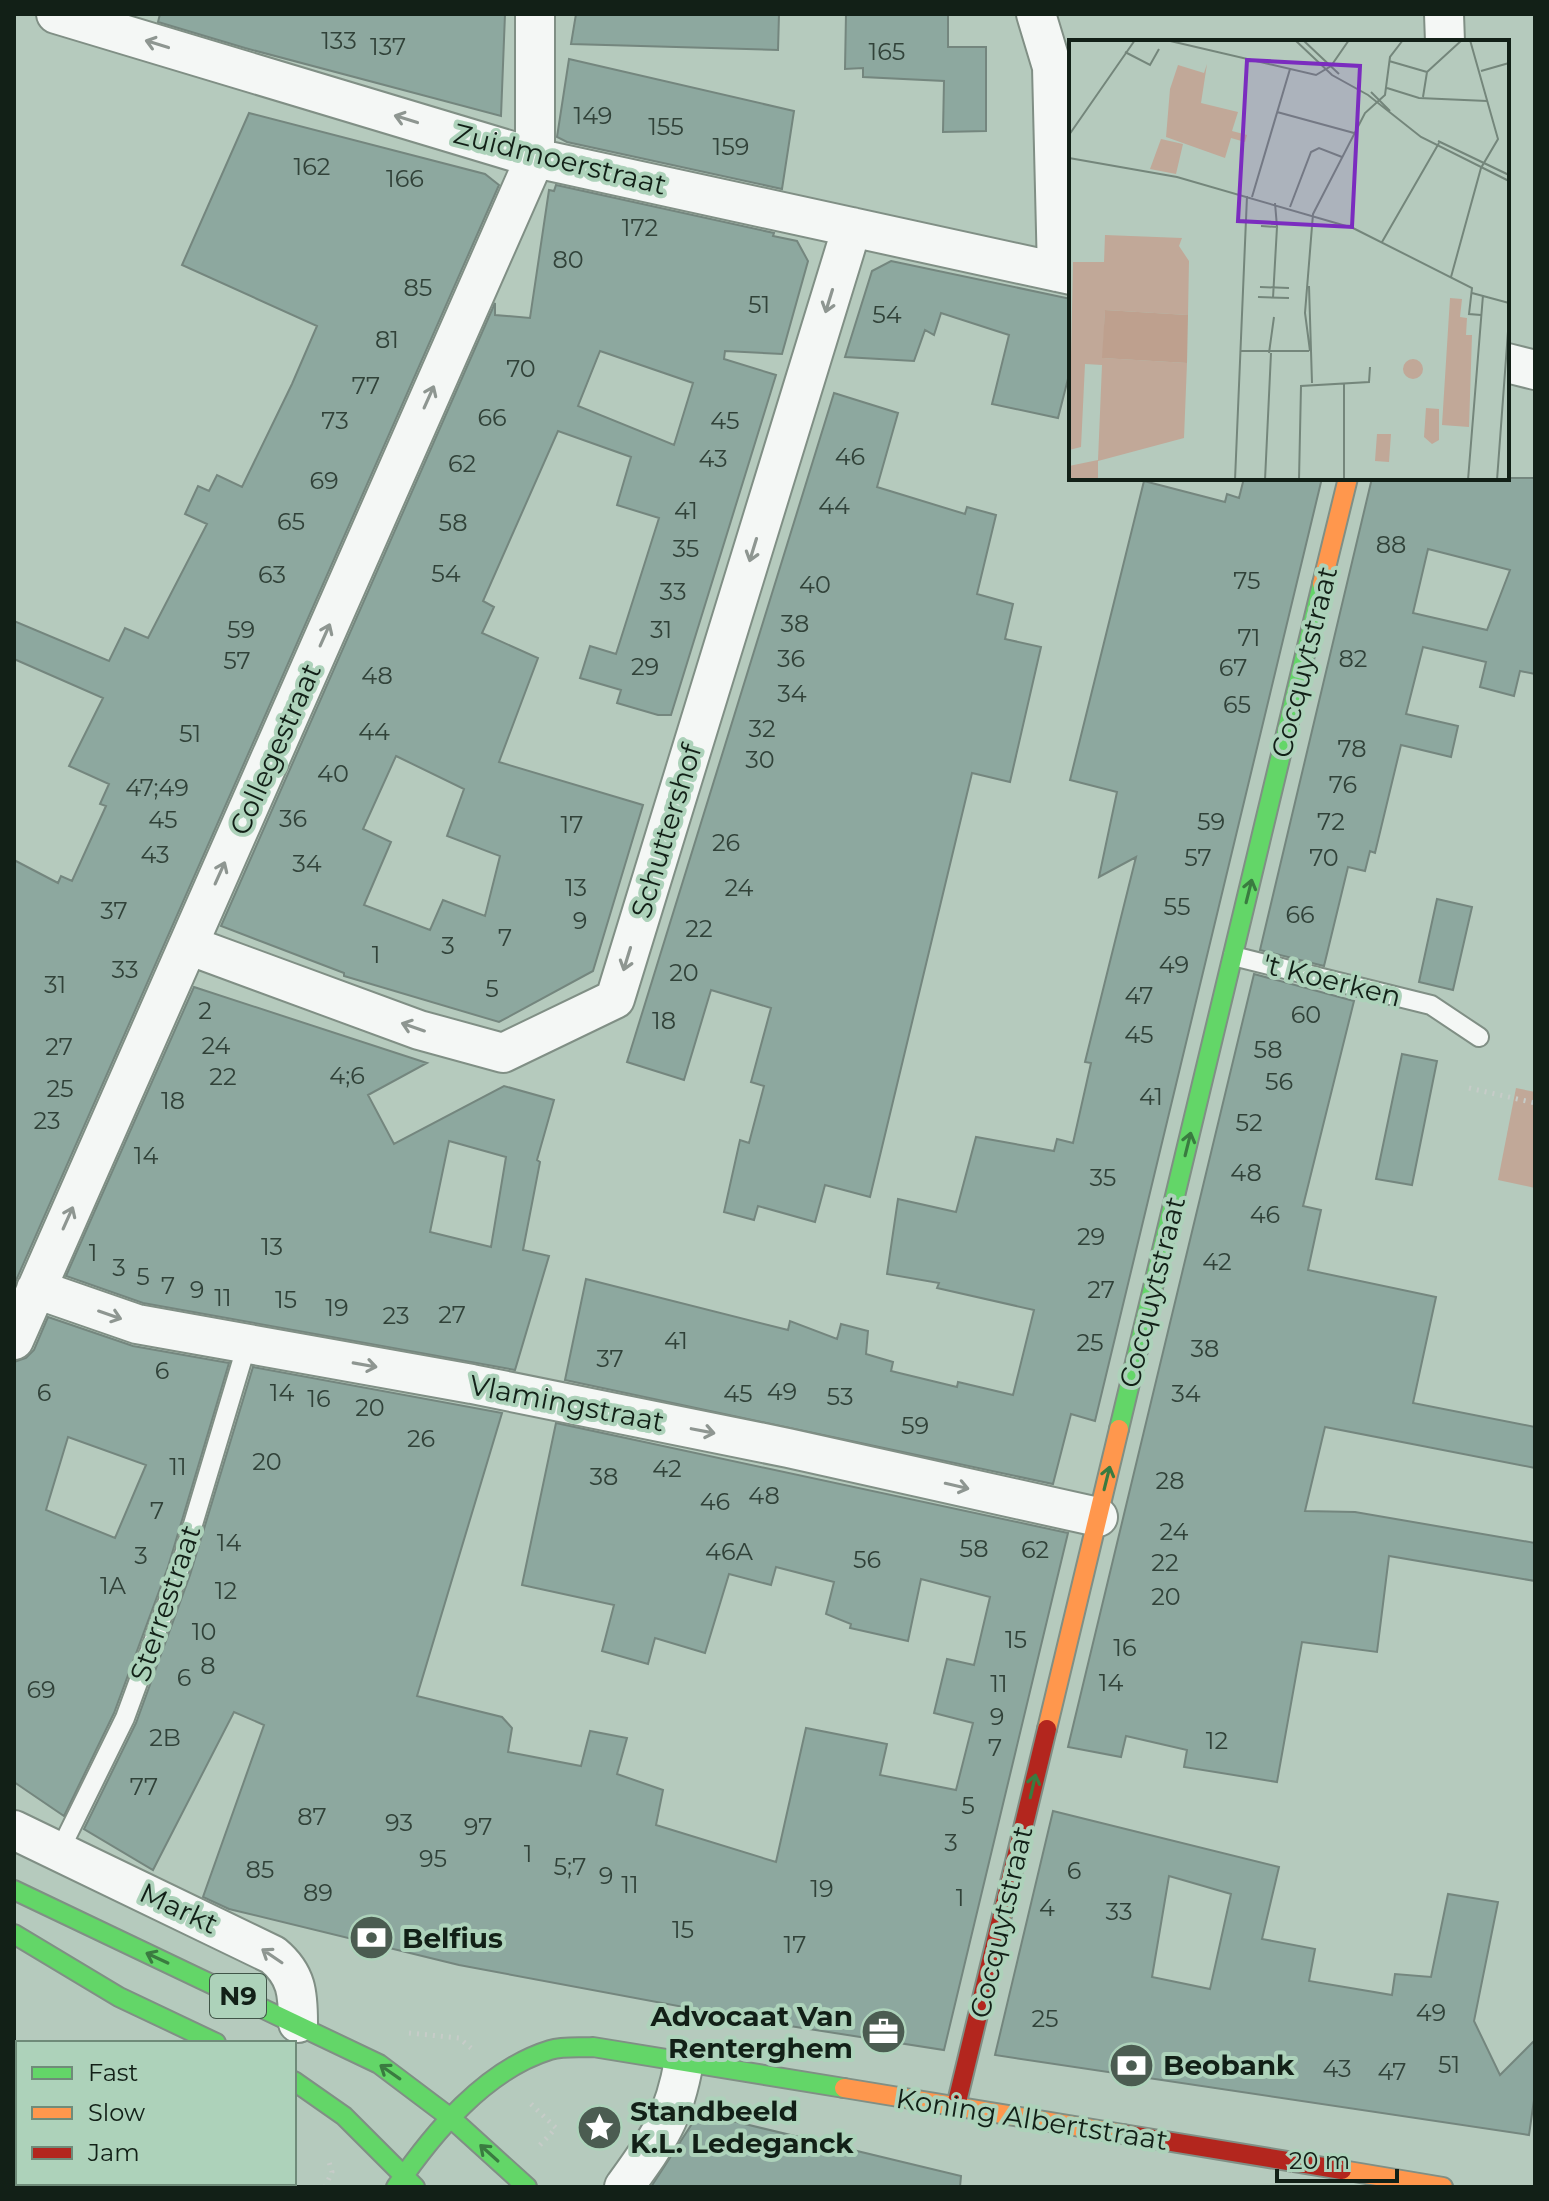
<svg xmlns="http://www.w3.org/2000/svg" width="1549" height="2201" font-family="Montserrat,sans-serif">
	<rect width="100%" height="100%" fill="#b5cabd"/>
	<path fill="#c1a898" d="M1516,1088L1535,1092V1188L1498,1180Z"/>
	<path fill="#8da89f" stroke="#74867e" stroke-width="2" fill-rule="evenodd" d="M160,14H505L501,116L245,48L158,22Z
		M576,14H779L778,50L571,44Z
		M846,14H948V47H986V131L943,132L944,81L863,77V68L845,69Z
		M569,59L794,111L782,189L567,142L557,137Z
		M249,113L485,174L499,185L14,1285V860L58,883L61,876L72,881L106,806L100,804L109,784L69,766L103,698L14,659V621L109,661L125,628L148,638L207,524L185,514L198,486L209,491L217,475L242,487L292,384L317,326L182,265Z
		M556,185L774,233L773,236L797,241L808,261L782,354L725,351L724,359L776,375L671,715H658L617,703L621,690L580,678L590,646L616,654L659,518L617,505L631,457L558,431L483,601L494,607L482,633L538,658L499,762L643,805L593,971L499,1022L344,976V973L221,926L495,303V315L530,318L549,190L554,191ZM600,351L693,383L674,445L578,406ZM396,756L464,789L447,836L500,856L485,916L443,900L430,930L364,905L391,842L363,829Z
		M891,261L1071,299V367L1058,418L992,404L1009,335L941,313L934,335L925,330L914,361L845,357L872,271Z
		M834,393L898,413L877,487L965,514L967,507L996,515L977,594L1013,604L1005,639L1041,647L1010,782L972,773L870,1197L825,1185L815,1222L758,1206L754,1220L724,1212L740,1140L749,1143L764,1086L751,1082L771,1008L711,990L684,1080L627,1062Z
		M1244,478H1322L1095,1421L1071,1414L1053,1484L565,1380L586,1279L788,1330L790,1321L837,1339L841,1324L868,1331L866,1354L893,1362L891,1371L957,1387L958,1382L1013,1395L1034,1310L937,1288L939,1283L887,1274L898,1199L956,1212L976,1137L1054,1151L1057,1139L1073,1143L1091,1063L1085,1062L1136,857L1099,877L1117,792L1070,780L1144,481L1225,502L1227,494L1239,498Z
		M1372,478H1535V674L1520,671L1514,696L1480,687L1486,662L1423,647L1406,714L1458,726L1451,757L1401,745L1375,853L1370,851L1365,871L1348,867L1324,966L1260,950ZM1428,549L1510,570L1487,630L1413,613Z
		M1437,899L1472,907L1453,990L1419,982Z
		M1254,974L1354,1001L1303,1206L1321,1210L1308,1270L1436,1297L1413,1403L1535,1427V1468L1325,1427L1305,1511L1355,1512L1535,1543V1581L1389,1556L1377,1652L1302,1642L1277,1782L1184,1767L1187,1750L1126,1736L1121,1757L1068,1747Z
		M194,987L427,1063L368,1095L394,1144L504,1086L554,1100L537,1160L540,1162L523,1250L549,1256L515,1370L143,1303L66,1276ZM449,1141L506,1157L491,1247L430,1232Z
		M1402,1054L1437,1061L1412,1185L1376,1179Z
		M48,1317L133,1346L229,1363L168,1567L114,1713L64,1816L14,1782V1362L26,1358L34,1350ZM68,1437L146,1465L115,1538L46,1510Z
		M253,1367L502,1413L417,1696L502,1717L512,1728L508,1752L581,1766L590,1731L627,1738L617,1774L663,1790L656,1825L776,1862L806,1728L887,1744L880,1775L956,1790L973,1723L934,1713L947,1659L974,1665L990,1597L921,1579L908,1641L850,1628L851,1624L826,1614L834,1582L776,1567L771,1585L729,1574L705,1653L655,1638L648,1664L602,1651L614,1605L522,1585L556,1423L1068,1533L944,2050L764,2022L459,1965L229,1909L203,1897L264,1725L234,1712L153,1870L84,1829L136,1723L190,1575Z
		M1053,1811L1279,1867L1262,1939L1315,1949L1309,1981L1392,1995L1395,1974L1431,1977L1448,1894L1498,1902L1474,2021L1500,2075L1535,2040V2093L1529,2135L995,2055ZM1169,1876L1231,1894L1210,1989L1152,1977Z
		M699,2113L961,2176L960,2187H651Z"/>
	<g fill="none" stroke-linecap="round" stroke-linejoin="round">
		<defs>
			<path id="lane" d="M1233,956L1431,1005L1479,1037
				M59,1852L125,1718L179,1571L247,1344"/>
			<path id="street" d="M56,14L535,158L1071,275
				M1036,14L1052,67L1057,272
				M1444,14L1445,42
				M1507,363L1535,370
				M188,945L419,1030L503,1053L615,999L852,227
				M36,1289L137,1324L472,1384L788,1448L1098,1517
				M14,1340L535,158V14
				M14,1830L273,1955C297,1975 298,1994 298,2023
				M624,2187C658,2140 674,2119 684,2061"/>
			<path id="fast" d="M1119,1429L1322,584
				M14,1890L379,2064L452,2119L527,2187
				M14,1934L119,1997L216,2043
				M294,2081L344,2116L415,2187
				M396,2187C433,2133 485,2070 550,2050C564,2046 579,2048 593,2047L844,2088"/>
			<path id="slow" d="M1322,584L1348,478
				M1047,1729L1119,1429
				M844,2088L1123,2134
				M1342,2170L1443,2187"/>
			<path id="jam" d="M956,2106L1047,1729
				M1123,2134L1342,2170"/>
		</defs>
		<use href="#lane" stroke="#808f85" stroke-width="22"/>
		<use href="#street" stroke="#808f85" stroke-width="42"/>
		<use href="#fast" stroke="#808f85" stroke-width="22"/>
		<use href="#slow" stroke="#808f85" stroke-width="22"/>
		<use href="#jam" stroke="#808f85" stroke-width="22"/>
		<path stroke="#c6ccc8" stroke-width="5" stroke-dasharray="2 6" stroke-linecap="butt" d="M1469,1088L1535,1103
			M409,2033L459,2038L471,2048
			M531,2104L556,2128L540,2145
			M325,2187L332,2172L329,2162"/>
		<use href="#lane" stroke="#f4f7f5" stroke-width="18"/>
		<use href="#street" stroke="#f4f7f5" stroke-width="38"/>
		<use href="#fast" stroke="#63d668" stroke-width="18"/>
		<use href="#slow" stroke="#ff974d" stroke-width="18"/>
		<use href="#jam" stroke="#b3261e" stroke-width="18"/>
	</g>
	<defs><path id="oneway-shaft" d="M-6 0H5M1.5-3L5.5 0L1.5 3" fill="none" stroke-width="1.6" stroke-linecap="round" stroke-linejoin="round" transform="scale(2)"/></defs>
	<g stroke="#8e9691">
		<use href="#oneway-shaft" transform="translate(157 44) rotate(-163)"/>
		<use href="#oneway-shaft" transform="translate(406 119) rotate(-163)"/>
		<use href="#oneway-shaft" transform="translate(829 301) rotate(107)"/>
		<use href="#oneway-shaft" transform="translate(429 397) rotate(-66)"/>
		<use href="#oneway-shaft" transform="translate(753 550) rotate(107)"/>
		<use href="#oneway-shaft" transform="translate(325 635) rotate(-66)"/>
		<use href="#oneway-shaft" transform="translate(220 873) rotate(-66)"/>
		<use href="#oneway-shaft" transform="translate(627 959) rotate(107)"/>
		<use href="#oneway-shaft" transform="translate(413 1027) rotate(-161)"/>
		<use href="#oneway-shaft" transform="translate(68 1218) rotate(-66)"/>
		<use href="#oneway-shaft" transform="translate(110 1315) rotate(19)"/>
		<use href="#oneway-shaft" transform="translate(365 1365) rotate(10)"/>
		<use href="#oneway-shaft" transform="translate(703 1431) rotate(11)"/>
		<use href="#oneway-shaft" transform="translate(957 1486) rotate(13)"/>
		<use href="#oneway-shaft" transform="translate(272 1956) rotate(-146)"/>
	</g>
	<g stroke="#3a7b40">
		<use href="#oneway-shaft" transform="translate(1249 891) rotate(-76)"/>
		<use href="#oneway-shaft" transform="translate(1188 1144) rotate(-76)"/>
		<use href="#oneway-shaft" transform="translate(1107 1478) rotate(-76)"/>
		<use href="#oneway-shaft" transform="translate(1033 1786) rotate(-77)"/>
		<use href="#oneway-shaft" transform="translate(157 1958) rotate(-155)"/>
		<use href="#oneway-shaft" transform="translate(390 2072) rotate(-145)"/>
		<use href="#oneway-shaft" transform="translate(489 2153) rotate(-138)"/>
	</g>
	<defs>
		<symbol id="bank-disc" viewBox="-11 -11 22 22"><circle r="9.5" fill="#4b5c51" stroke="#add2ba"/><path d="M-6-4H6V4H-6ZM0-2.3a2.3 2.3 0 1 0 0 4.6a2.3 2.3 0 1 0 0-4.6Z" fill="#fff"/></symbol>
		<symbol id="office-disc" viewBox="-11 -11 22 22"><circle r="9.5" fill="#4b5c51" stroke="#add2ba"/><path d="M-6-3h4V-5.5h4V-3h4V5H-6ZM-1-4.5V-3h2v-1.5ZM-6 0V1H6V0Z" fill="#fff"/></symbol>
		<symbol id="sight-disc" viewBox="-11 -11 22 22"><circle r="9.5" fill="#4b5c51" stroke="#add2ba"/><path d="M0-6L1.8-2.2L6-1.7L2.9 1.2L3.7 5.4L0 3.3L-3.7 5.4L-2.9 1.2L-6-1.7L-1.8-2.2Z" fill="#fff"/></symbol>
	</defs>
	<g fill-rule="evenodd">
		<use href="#bank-disc" x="346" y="1912" width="51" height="51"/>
		<use href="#office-disc" x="858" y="2006" width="51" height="51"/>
		<use href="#bank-disc" x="1106" y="2040" width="51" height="51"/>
		<use href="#sight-disc" x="574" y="2102" width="51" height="51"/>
	</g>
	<g text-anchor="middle" stroke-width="8" stroke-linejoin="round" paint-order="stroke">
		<g font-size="24" fill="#314239">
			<text x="339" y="49">133</text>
			<text x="388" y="55">137</text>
			<text x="887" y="60">165</text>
			<text x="593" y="124">149</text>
			<text x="666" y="135">155</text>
			<text x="731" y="155">159</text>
			<text x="312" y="175">162</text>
			<text x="405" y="187">166</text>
			<text x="640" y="236">172</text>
			<text x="568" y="268">80</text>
			<text x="418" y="296">85</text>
			<text x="759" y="313">51</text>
			<text x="887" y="323">54</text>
			<text x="387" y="348">81</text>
			<text x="521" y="377">70</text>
			<text x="366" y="394">77</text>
			<text x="492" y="426">66</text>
			<text x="335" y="429">73</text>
			<text x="725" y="429">45</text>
			<text x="850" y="465">46</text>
			<text x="713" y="467">43</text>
			<text x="462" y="472">62</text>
			<text x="324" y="489">69</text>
			<text x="834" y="514">44</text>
			<text x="686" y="519">41</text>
			<text x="291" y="530">65</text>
			<text x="453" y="531">58</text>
			<text x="1391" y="553">88</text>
			<text x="686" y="557">35</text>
			<text x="446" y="582">54</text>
			<text x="272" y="583">63</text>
			<text x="1247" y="589">75</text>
			<text x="815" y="593">40</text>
			<text x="673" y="600">33</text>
			<text x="795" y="632">38</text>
			<text x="241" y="638">59</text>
			<text x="661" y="638">31</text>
			<text x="1249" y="646">71</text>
			<text x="791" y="667">36</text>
			<text x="1353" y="667">82</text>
			<text x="237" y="669">57</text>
			<text x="645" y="675">29</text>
			<text x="1233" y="676">67</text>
			<text x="377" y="684">48</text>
			<text x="792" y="702">34</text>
			<text x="1237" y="713">65</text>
			<text x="762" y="737">32</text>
			<text x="374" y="740">44</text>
			<text x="190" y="742">51</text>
			<text x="1352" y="757">78</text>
			<text x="760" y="768">30</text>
			<text x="333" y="782">40</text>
			<text x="1343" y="793">76</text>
			<text x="157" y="796">47;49</text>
			<text x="293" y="827">36</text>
			<text x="163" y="828">45</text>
			<text x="1211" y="830">59</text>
			<text x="1331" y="830">72</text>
			<text x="572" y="833">17</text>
			<text x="726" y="851">26</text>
			<text x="155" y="863">43</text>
			<text x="1198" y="866">57</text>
			<text x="1324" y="866">70</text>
			<text x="307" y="872">34</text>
			<text x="576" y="896">13</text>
			<text x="739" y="896">24</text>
			<text x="1177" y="915">55</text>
			<text x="114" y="919">37</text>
			<text x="1300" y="923">66</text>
			<text x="580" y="929">9</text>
			<text x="699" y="937">22</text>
			<text x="505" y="946">7</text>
			<text x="448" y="954">3</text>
			<text x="376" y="963">1</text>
			<text x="1174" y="973">49</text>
			<text x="125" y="978">33</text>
			<text x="684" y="981">20</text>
			<text x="55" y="993">31</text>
			<text x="492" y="997">5</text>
			<text x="1139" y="1004">47</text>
			<text x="205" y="1019">2</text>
			<text x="1306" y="1023">60</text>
			<text x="664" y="1029">18</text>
			<text x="1139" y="1043">45</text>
			<text x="216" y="1054">24</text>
			<text x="59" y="1055">27</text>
			<text x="1268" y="1058">58</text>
			<text x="347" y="1084">4;6</text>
			<text x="223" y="1085">22</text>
			<text x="1279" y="1090">56</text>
			<text x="60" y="1097">25</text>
			<text x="1151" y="1105">41</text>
			<text x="173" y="1109">18</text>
			<text x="47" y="1129">23</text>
			<text x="1249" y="1131">52</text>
			<text x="146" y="1164">14</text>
			<text x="1246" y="1181">48</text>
			<text x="1103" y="1186">35</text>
			<text x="1265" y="1223">46</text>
			<text x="1091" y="1245">29</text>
			<text x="272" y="1255">13</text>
			<text x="93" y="1261">1</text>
			<text x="1217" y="1270">42</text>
			<text x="119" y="1276">3</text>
			<text x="143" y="1285">5</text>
			<text x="168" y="1294">7</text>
			<text x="197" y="1298">9</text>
			<text x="1101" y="1298">27</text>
			<text x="223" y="1306">11</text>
			<text x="286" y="1308">15</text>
			<text x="337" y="1316">19</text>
			<text x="452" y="1323">27</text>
			<text x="396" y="1324">23</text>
			<text x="676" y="1349">41</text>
			<text x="1090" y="1351">25</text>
			<text x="1205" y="1357">38</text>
			<text x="610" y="1367">37</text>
			<text x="162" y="1379">6</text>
			<text x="782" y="1400">49</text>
			<text x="44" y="1401">6</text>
			<text x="282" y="1401">14</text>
			<text x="738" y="1402">45</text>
			<text x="1186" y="1402">34</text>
			<text x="840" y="1405">53</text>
			<text x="319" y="1407">16</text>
			<text x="370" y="1416">20</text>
			<text x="915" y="1434">59</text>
			<text x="421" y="1447">26</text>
			<text x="267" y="1470">20</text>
			<text x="178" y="1475">11</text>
			<text x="667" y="1477">42</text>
			<text x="604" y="1485">38</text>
			<text x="1170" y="1489">28</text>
			<text x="764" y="1504">48</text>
			<text x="715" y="1510">46</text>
			<text x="157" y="1519">7</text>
			<text x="1174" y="1540">24</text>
			<text x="229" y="1551">14</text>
			<text x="974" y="1557">58</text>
			<text x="1035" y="1558">62</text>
			<text x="729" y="1560">46A</text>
			<text x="141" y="1564">3</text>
			<text x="867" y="1568">56</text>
			<text x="1165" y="1571">22</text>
			<text x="113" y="1594">1A</text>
			<text x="226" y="1599">12</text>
			<text x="1166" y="1605">20</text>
			<text x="204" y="1640">10</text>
			<text x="1016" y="1648">15</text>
			<text x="1125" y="1656">16</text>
			<text x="208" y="1674">8</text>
			<text x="184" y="1686">6</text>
			<text x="1111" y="1691">14</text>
			<text x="999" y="1692">11</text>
			<text x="41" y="1698">69</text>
			<text x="997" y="1725">9</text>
			<text x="165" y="1746">2B</text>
			<text x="1217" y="1749">12</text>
			<text x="995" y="1756">7</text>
			<text x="144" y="1795">77</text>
			<text x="968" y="1814">5</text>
			<text x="312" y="1825">87</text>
			<text x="399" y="1831">93</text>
			<text x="478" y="1835">97</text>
			<text x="951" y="1851">3</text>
			<text x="528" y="1862">1</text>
			<text x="433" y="1867">95</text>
			<text x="570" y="1875">5;7</text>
			<text x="260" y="1878">85</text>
			<text x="1074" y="1879">6</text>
			<text x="606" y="1884">9</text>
			<text x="630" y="1893">11</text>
			<text x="822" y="1897">19</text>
			<text x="318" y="1901">89</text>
			<text x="960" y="1906">1</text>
			<text x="1047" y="1916">4</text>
			<text x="1119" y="1920">33</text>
			<text x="683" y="1938">15</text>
			<text x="795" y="1953">17</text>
			<text x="1431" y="2021">49</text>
			<text x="1045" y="2027">25</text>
			<text x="1449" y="2073">51</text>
			<text x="1337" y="2077">43</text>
			<text x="1392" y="2080">47</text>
		</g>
		<rect fill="#add2ba" stroke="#405548" stroke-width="2" x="210" y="1974" width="56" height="44" rx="6"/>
		<g font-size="26" font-weight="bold" fill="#122017">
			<text x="238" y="2005">N9</text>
		</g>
		<g font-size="28" fill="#122017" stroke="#add2ba">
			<text transform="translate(560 159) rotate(14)" y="10">Zuidmoerstraat</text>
			<text transform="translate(1304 662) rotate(-76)" y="10">Cocquytstraat</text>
			<text transform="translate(275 749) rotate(-66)" y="10">Collegestraat</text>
			<text transform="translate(666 831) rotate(-73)" y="10">Schuttershof</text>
			<text transform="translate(1332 980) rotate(14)" y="10">'t Koerken</text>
			<text transform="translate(1152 1292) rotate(-76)" y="10">Cocquytstraat</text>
			<text transform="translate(567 1403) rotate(11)" y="10">Vlamingstraat</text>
			<text transform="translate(165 1603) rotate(-71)" y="10">Sterrestraat</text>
			<text transform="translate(179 1908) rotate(25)" y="10">Markt</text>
			<text transform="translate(1001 1922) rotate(-77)" y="10">Cocquytstraat</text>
			<text transform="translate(1032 2119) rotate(9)" y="10">Koning Albertstraat</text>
		</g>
		<g font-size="28" font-weight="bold" fill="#122017" stroke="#add2ba" text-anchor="start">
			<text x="402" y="1948">Belfius</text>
			<text x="853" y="2026" text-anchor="end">Advocaat Van<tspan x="853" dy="32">Renterghem</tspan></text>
			<text x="1163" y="2075">Beobank</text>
			<text x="630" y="2121">Standbeeld<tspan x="630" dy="32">K.L. Ledeganck</tspan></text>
		</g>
	</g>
	<g transform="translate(1069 40)">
		<rect width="440" height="440" fill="#b5cabd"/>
		<path d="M138,24L132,63L169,72L163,91L178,95L176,102L162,98L156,118L97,97L101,49L109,25L135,33ZM92,99L114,104L107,134L81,129ZM36,195L113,198L110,206L120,221L119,275L36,270L34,318L118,323L115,398L29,421V440H0V426L29,420L33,325L16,324L12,407L0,410L4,222H35ZM381,258L393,259L391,277L398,278L397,295H403L400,387L373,385ZM334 329a10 10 0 1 1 20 0a10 10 0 1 1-20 0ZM357,368L370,369V400L363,404L355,397ZM308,394H322L320,422L306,421Z" fill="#c1a898"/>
		<path d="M36,270L119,275L118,323L33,318Z" fill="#bea08e"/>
		<path fill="none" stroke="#74867b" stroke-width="2" d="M97,0L247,35L262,26L280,0M226,0L263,35L299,55L352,97L440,141M234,0L270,34M56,12L81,25L90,9M320,21L358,32M412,31L440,23M318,48L350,58L418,61M302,52L321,71M354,57L358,32L393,0M208,72L285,93M0,95L66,0M369,101L440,135M0,118L108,137L284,188L403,248L400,274L412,275M183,157L221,29M221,167L242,112L250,108L273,117M192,186L208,187L206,163M313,202L370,103M382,237L412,128L429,99L401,0M240,246L243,343M191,247L220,248M403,253L440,263M189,257L220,258M204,258L208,187M172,311H240M241,311L236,273L244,174L296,73L316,55L321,17L334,0M200,313L205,277M275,343V440M166,440L178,156M196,440L202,313M230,440L232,346L300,342L301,327M399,440L414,255M428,440L440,278"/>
		<path fill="#7b2cbf" fill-opacity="0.15" stroke="#7b2cbf" stroke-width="4" d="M178,20L291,26L283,187L169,181Z"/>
		<rect width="440" height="440" fill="none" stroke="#122017" stroke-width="4"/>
	</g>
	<rect width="1549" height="2201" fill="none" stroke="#122017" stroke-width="32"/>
	<rect x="16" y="2041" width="280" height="144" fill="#add2ba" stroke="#6f8b79" stroke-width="2"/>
	<rect x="32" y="2067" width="40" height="12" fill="#63d668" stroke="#6f8b79" stroke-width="2"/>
	<text x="88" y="2081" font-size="24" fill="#122017">Fast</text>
	<rect x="32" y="2107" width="40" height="12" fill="#ff974d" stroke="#6f8b79" stroke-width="2"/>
	<text x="88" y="2121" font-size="24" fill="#122017">Slow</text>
	<rect x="32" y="2147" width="40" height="12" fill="#b3261e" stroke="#6f8b79" stroke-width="2"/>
	<text x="88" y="2161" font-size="24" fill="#122017">Jam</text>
	<path d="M1277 2169v12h120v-12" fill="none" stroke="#122017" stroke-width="4"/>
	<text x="1289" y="2169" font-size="24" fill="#122017" stroke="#add2ba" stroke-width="6" paint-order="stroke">20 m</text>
</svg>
